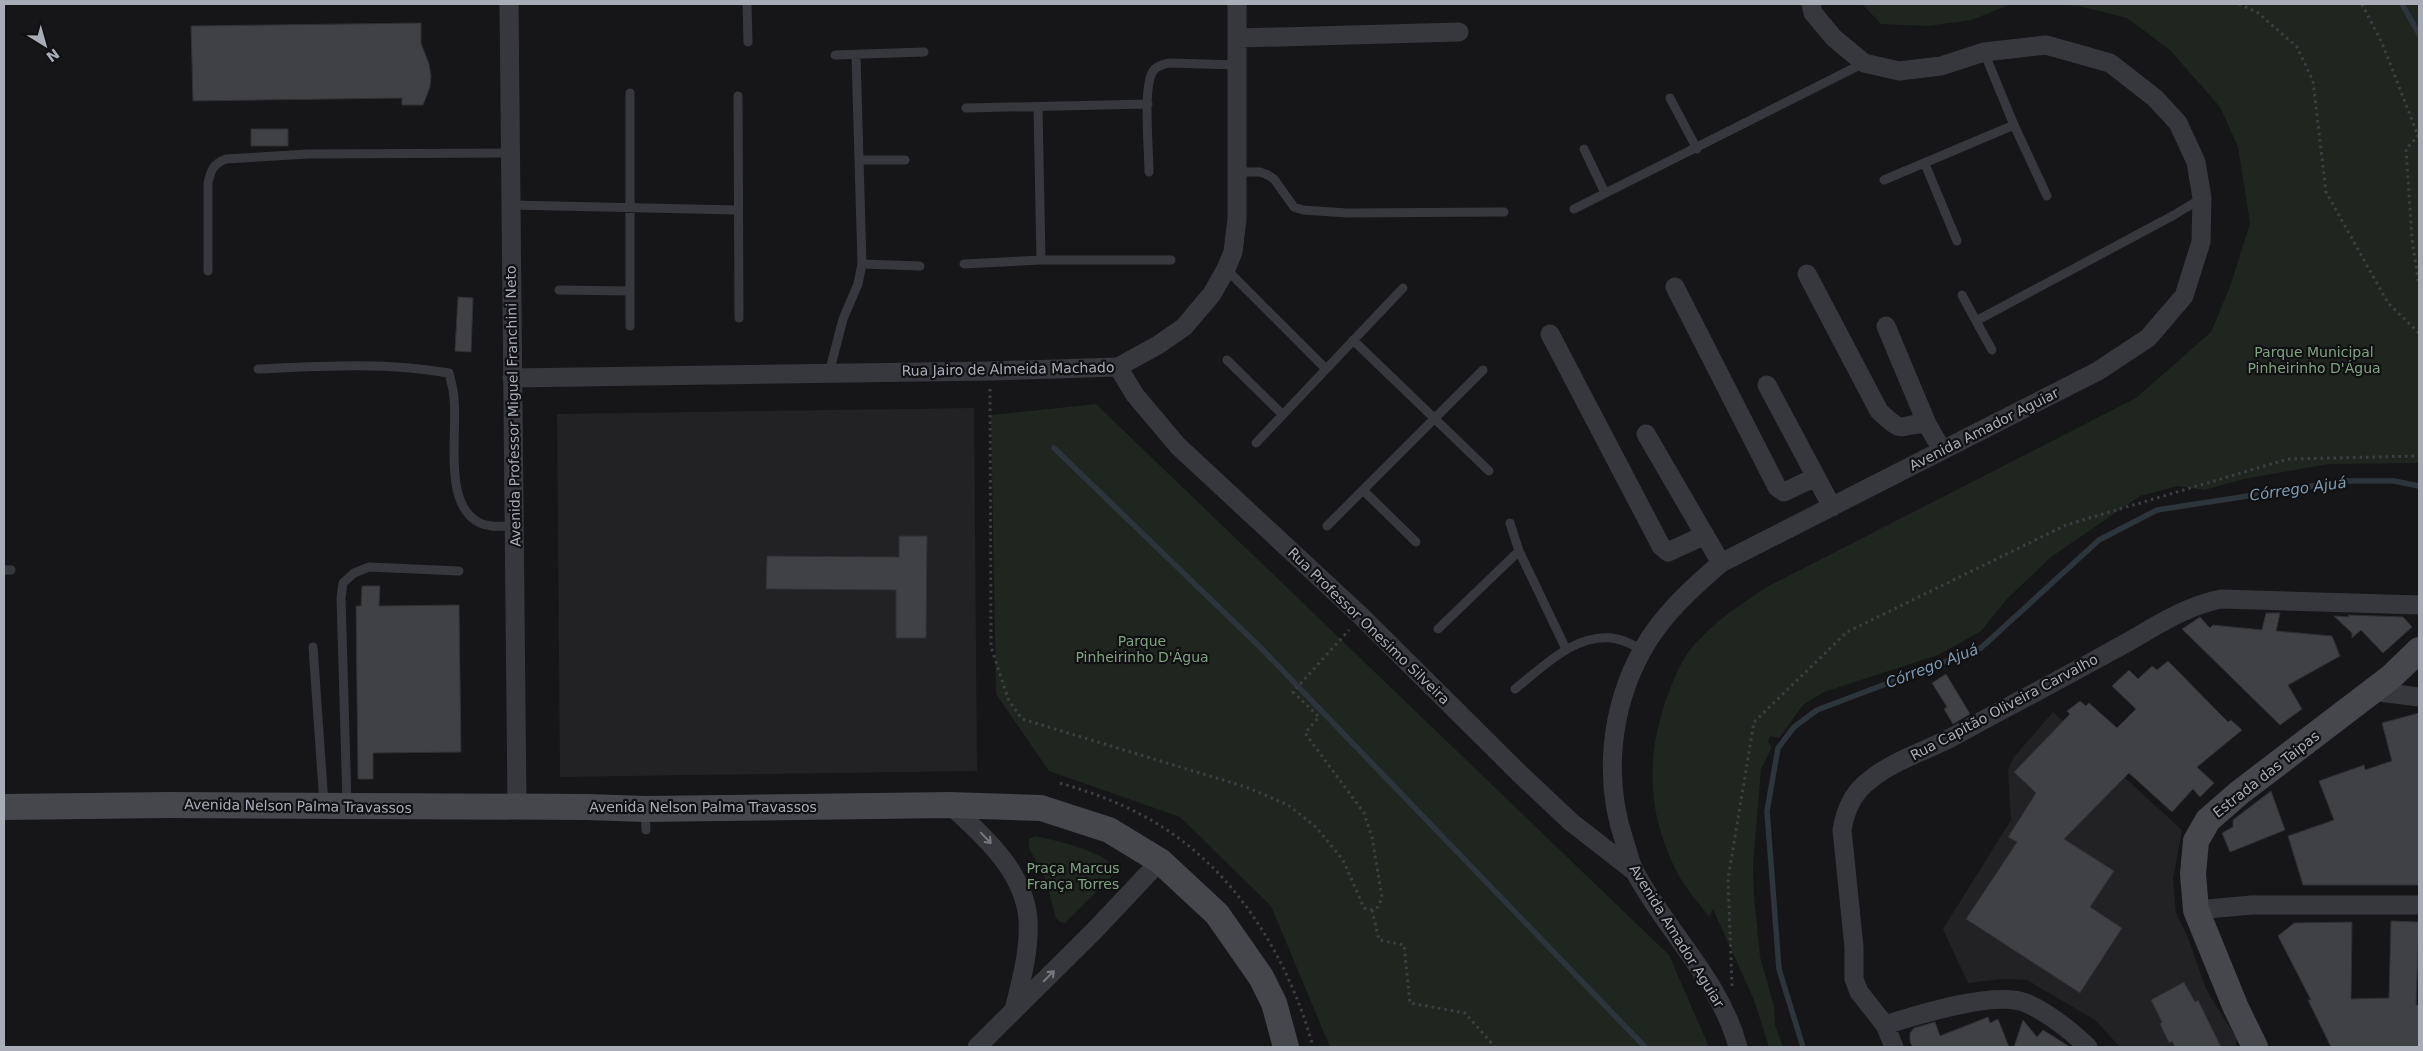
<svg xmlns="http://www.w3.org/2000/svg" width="2423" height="1051" font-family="'DejaVu Sans',sans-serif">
	<rect width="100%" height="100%" fill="#161618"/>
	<path fill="#222225" d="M974,408L977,771L560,777L557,414Z
		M2053,712L2182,830L2173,879L2176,913L2188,938L2206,989L2237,1039L2235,1047H2120L2095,1020L2027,980L2002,979L1968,983L1943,929L2011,820L2008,770L2014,757Z"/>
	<path fill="#1e261f" d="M1862,4H2011L1972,20L1927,26L1881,24Z
		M2052,4H2419V463L2329,464L2244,479L2204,490L2178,486L2140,496L2051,557L2007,599L1981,631L1938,655L1824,692L1803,705L1779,738L1770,736L1768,742L1772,747L1761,769L1753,866L1754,895L1760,957L1774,1006L1775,1025L1783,1047H1769L1754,1000L1713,909L1709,917C1699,903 1686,889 1678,874C1649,819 1645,765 1664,706C1671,685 1680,661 1694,645C1714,622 1740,605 1765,588L2136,398L2211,332L2231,284L2250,223L2238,147L2220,107L2170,50L2127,18L2079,6Z
		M1096,404L1669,955L1709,1047H1330L1271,906L1180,817L1049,771L996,694L991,415Z
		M1035,836C1054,840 1103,851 1114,867L1112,876L1065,923L1060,922L1056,918L1046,880L1029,848V839Z"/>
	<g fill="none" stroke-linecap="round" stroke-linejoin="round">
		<path stroke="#2c353c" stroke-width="5.5" d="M2402,4L2419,34
			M1054,448L1260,647L1645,1047
			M1803,1047L1779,969L1767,811L1778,748L1794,727L1817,710L1981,648L2099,540L2157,510L2345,481H2394L2419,486"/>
	</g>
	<path fill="#404145" stroke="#303034" d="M421,23V43L429,64L431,76L430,87L423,105H402V98L193,101L191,26Z
		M251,129H288V146H251Z
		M458,297L473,298L471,352L455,351Z
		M899,536H927L926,638H896V590L766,589L767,556L899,557Z
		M362,586H380L379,606L459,605L461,752L373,753V779H358L356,606H361Z
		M2266,613H2280L2276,631L2332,636L2340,656L2288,685L2302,709L2280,725L2182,629L2200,617L2210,628L2213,625L2262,630Z
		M2348,615L2403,617L2412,627L2383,653L2361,630L2352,638V633L2334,616L2349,617Z
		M2168,661L2228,722L2231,720L2242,730L2197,767L2214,783L2200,797L2193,789L2172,812L2129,773L2064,839L2114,871L2090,907L2122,928L2080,993L1966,919L2017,842L2008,837L2036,793L2014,772L2070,714L2067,711L2080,701L2086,706L2089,703L2117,728L2136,709L2112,686L2129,670L2138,679L2152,666L2157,670Z
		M1946,674L1970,714L1953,724L1944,709L1947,707L1932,683Z
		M2419,713V885H2303L2288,836L2334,820L2319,781L2364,765L2365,770L2392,761L2382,723Z
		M2271,791L2285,830L2230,852L2222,833L2233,827V820Z
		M2391,921L2419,922L2416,1005H2419V1047H2331L2308,1000H2311L2278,936L2294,923L2352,922L2351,999L2389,998Z
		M2184,982L2195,1002L2198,1000L2221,1047H2175L2172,1041L2169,1043L2160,1024L2162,1022L2151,1000Z
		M1988,1017L1990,1023L1998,1019L2009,1047H1913L1910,1042V1033L1914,1028L1935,1022L1940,1036Z
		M2023,1020L2037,1037L2043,1030L2070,1047H2014Z"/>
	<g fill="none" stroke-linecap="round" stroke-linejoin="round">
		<path stroke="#3d3f44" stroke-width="3" stroke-dasharray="2.5 4" stroke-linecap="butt" d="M2239,4L2257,12L2297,47L2313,81L2326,192L2388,303L2419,333
			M2362,4L2382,43L2419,138
			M2419,135L2406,149L2412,239L2419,286
			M990,389L991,647L1009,701L1022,719L1246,787L1288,805L1316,827L1343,860L1364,908L1372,910L1378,907L1382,897L1372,837L1364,813L1305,733L1319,717L1293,692L1349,630
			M1060,783C1101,795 1142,811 1177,837C1245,886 1292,968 1313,1047
			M1372,910L1379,940L1404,945L1410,1003L1465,1013L1495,1047
			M1732,986L1728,879L1754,722L1847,632L2066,525L2288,459L2419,456"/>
		<path stroke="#37383d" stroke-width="9" d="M747,4L748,42
			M1984,52L2014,125L2047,196
			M835,55L924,52
			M738,96L739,318
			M1670,98L1697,149
			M1038,107L1041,260H1171
			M966,108L1148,104
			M1584,149L1605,193
			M859,160H905
			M1925,164L1957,241
			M1149,172C1149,150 1143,90 1152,73C1155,66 1162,65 1169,63L1237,65
			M1237,172H1260L1268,175L1274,179L1294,207L1303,210L1347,213L1504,212
			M1884,180L2014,125
			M511,205L737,210
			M1574,209L1864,63
			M862,264L920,266
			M964,264L1041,260
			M1226,269L1325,368
			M208,271V183C211,170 213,164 226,159L308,154L511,153
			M559,290L629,291
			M1962,295L1976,321
			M630,326V93
			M1353,340L1489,471
			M1992,350L1976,321L2174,215L2202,198
			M1227,360L1282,414
			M258,369C322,366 385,362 449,373C451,382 454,391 454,399C458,433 442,505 480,523C490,528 503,526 514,526
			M829,373L843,319L858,284L862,264L856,55
			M1256,443L1403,288
			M1364,491L1416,542
			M1510,523L1519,551L1566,649
			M1327,526L1483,370
			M4,570H11
			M1438,629L1519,551
			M313,647L324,804
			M1515,689C1544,666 1577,631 1617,639C1626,641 1634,646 1643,649
			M347,803L341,598L343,583L354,573L369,567L459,571
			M645,812L646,830"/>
		<path stroke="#37383d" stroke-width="19" d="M509,4L517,808
			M1238,38L1459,32
			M1807,274L1879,411C1907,438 1898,422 1927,424L1942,450
			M1675,287L1777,487L1784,492L1816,477
			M1886,326L1927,424
			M1550,334L1661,546L1668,552L1705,535
			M1118,367L1135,395L1178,446L1362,617L1520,774L1571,822L1634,871
			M512,378L990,371L1118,367L1158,345L1184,327L1212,294L1226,269L1233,252L1237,219V4
			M1767,385L1832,507
			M1646,434L1721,563
			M2371,691L2419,697
			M950,805C983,835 1024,871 1028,919C1030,950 1021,981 1014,1010
			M2196,910L2252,905H2419
			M1885,1025C1917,1015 1996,990 2026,1003C2047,1012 2071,1031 2088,1047
			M977,1047L1095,930L1160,861
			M1738,1047C1720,980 1667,932 1635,872C1630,863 1628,852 1625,843C1603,780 1610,708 1643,649C1662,615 1692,588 1721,563L2098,371L2148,338L2184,296L2201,242L2202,198L2196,162L2178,123L2155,98L2110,63L2046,45L1984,52L1941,66L1899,71L1864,63L1834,38L1813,13L1811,4
			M1894,1047L1885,1025L1859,992L1854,979V947L1842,830C1845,812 1851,796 1865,784C1891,760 1928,751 1958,734C2011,705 2063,678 2115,649C2151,630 2181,607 2221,599L2419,605"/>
		<path stroke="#45474d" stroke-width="26" d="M4,807L168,805L587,807L645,809L950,805L1041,808L1109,830L1160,861L1217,914L1261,977L1274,1003L1286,1047
			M2255,1047L2236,1008L2196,910L2193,874L2196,841L2208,820L2239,793L2391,677L2419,650"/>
	</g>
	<defs><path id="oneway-shaft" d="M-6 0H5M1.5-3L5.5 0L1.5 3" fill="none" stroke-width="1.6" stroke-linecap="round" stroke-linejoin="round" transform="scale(1.25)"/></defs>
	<g stroke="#757881">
		<use href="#oneway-shaft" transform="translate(986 838) rotate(46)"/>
		<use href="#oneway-shaft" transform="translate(1049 976) rotate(-45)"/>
	</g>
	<g text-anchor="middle" stroke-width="4.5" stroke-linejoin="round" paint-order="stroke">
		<g font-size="14" fill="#7fa381" stroke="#111113">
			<text x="2314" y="357">Parque Municipal<tspan x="2314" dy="16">Pinheirinho D'Água</tspan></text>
			<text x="1142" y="646">Parque<tspan x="1142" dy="16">Pinheirinho D'Água</tspan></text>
			<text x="1073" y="873">Praça Marcus<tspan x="1073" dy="16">França Torres</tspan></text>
		</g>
		<g font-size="14" fill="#a8adb8" stroke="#111113">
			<text transform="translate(1008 369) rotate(-1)" y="5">Rua Jairo de Almeida Machado</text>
			<text transform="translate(513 406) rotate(-91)" y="5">Avenida Professor Miguel Franchini Neto</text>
			<text transform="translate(1984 429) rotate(-27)" y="5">Avenida Amador Aguiar</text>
			<text transform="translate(1369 626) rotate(44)" y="5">Rua Professor Onesimo Silveira</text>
			<text transform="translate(2004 707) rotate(-28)" y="5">Rua Capitão Oliveira Carvalho</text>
			<text transform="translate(2266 774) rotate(-38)" y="5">Estrada das Taipas</text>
			<text transform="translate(298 806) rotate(1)" y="5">Avenida Nelson Palma Travassos</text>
			<text x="703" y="812">Avenida Nelson Palma Travassos</text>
			<text transform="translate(1677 936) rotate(58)" y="5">Avenida Amador Aguiar</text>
		</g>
		<g font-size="15" font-style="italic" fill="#7f9bb3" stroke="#111113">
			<text transform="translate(2298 489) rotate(-8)" y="5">Córrego Ajuá</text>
			<text transform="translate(1932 666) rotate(-21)" y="5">Córrego Ajuá</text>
		</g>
	</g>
	<rect width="2423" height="1051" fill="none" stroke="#a8adb8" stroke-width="10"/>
	<g transform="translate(45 45) rotate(143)" stroke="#111113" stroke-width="4" paint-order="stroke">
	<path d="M0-4L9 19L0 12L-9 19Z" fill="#a8adb8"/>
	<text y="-8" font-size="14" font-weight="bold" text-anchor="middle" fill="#a8adb8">N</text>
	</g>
</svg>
